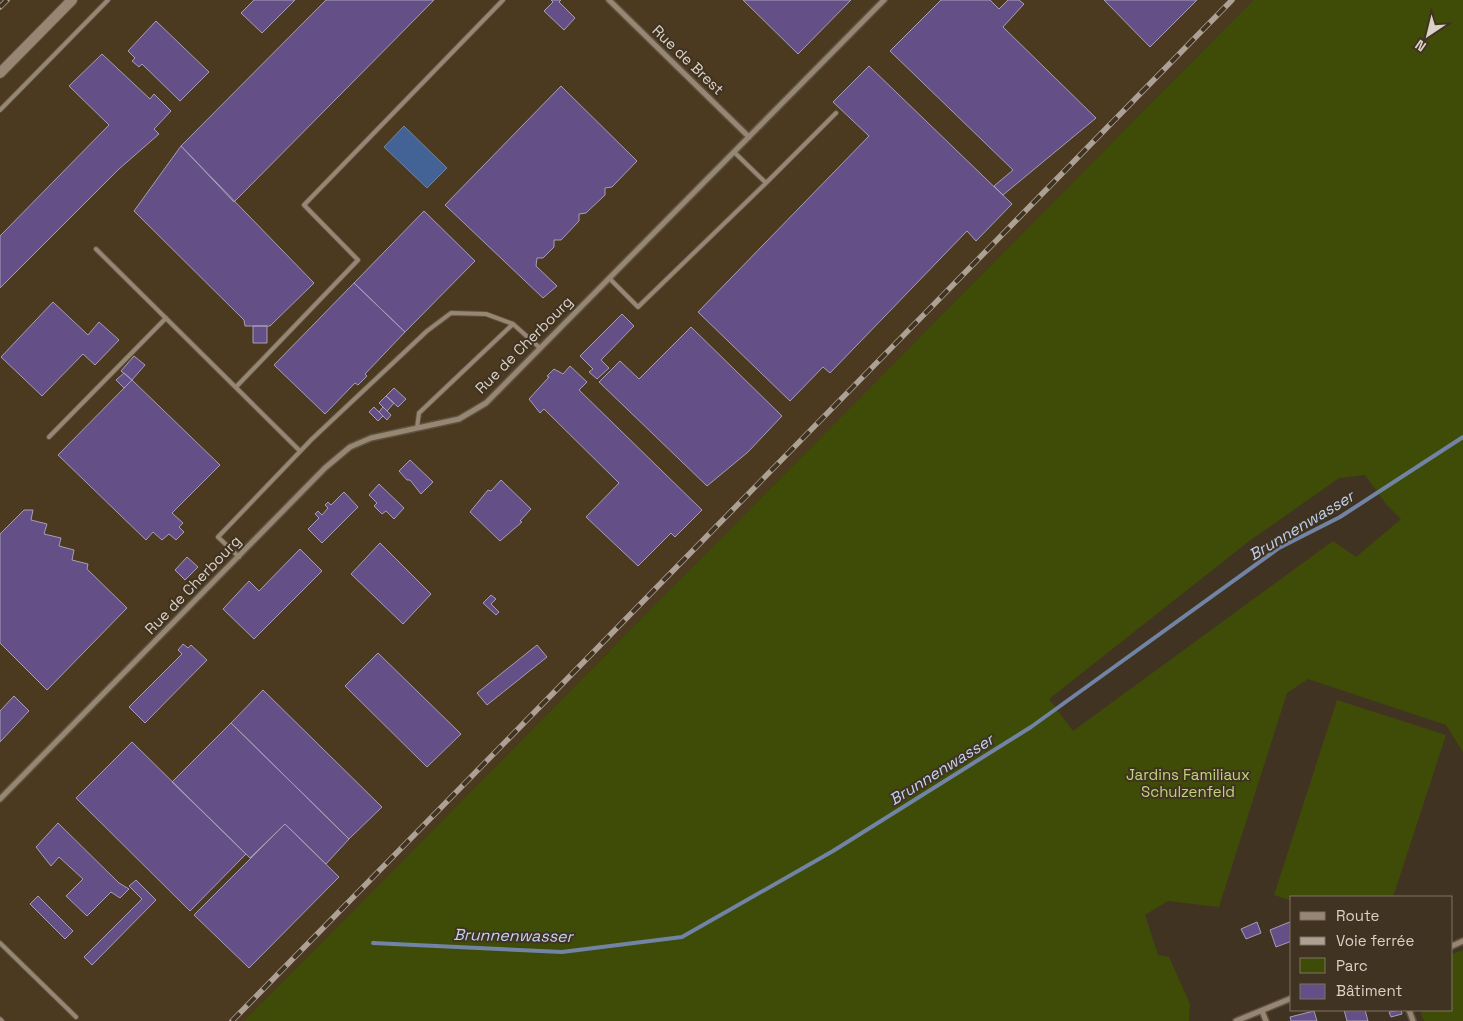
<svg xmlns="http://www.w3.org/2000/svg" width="1463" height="1021" font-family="'Space Grotesk',sans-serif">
	<rect width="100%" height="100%" fill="#413321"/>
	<path fill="#4b3920" d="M0,0H1253L244,1021H0Z"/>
	<path fill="#3e4c08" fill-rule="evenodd" d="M1253,0H1463V752L1446,725L1308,679L1287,693L1219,907L1168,901L1145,915L1158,955L1169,957L1190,1004L1189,1021H244ZM1365,475L1386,504L1401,519L1356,557L1333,541L1073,731L1049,699L1248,542L1339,478Z
		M1337,700L1446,735L1393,897H1292V901L1274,895Z
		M1463,950V1021H1424L1420,1010H1452V954Z"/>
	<path fill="#436396" stroke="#7184a5" d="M404,126L447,168L427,188L384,147Z"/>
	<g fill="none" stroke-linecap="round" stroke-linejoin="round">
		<path stroke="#7184a5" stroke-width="4" d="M373,943L562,952L682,937L833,851L1031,727L1279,548L1340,517L1463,437"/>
	</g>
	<path fill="#644f87" stroke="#a69fb7" d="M254,0H295L262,33L241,13Z
		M326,0H434L234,202L181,146Z
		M551,0H561L559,2L575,18L564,30L544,11L553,2Z
		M743,0H851L798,54Z
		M941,0H990L999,9L1008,0H1019L1024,4L1003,27L1096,118L1003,195L994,186L1013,170L890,51Z
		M1104,0H1197L1150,47Z
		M156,21L209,72L180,101L142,64L139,67L132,61L135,58L128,51Z
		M102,54L150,99L154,94L171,111L154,129L159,134L119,169L0,288V236L109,125L69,86Z
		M869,66L1012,204L976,241L967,231L830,373L823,367L790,401L698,312L869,136L833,102Z
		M561,86L637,161L612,187L605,188V195L586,213L579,214V221L561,240H554V247L543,258H537L536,266L557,286L543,298L445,205Z
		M181,146L314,283L270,326H245L244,320L134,211Z
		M424,211L475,261L405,332L354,283Z
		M354,283L405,332L365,374L367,376L358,385L355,383L325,414L274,365Z
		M53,302L88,335L99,322L119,340L95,365L83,354L42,396L1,357Z
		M622,314L634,326L601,360L609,368L597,379L589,372L593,369L580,356Z
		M253,326H267V343H253Z
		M691,327L782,416L748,452L707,486L599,382L620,361L639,379Z
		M134,356L145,365L132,380L121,371Z
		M570,366L587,382L579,390L702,510L675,537L671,533L638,566L586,517L619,483L544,409L540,413L529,399L549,377L547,376L554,369L563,374Z
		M124,373L132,380L124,388L116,380Z
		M132,380L220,465L172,513L183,523L179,527L184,532L176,540L169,534L162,540L153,532L146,540L58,455Z
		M394,388L406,399L398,407L386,396Z
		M386,396L394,403L387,411L379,403Z
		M374,407L383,416L378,421L369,412Z
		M383,407L391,415L387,420L379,412Z
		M410,460L433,482L421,494L410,480H407L399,471Z
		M501,480L531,509L520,521L522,522L500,541L470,512L488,490L491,491Z
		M379,484L404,508L394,519L386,511L382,514L374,506L377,503L369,495Z
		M344,492L358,507L322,543L308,529L319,518L315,514L318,511L322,515L328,508L325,505L328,502L331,505Z
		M24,510H33L31,520L47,524L44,534L61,538L59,546L74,550L72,560L88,564L87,569L127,608L47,690L0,643V534Z
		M380,543L431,594L403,624L351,574Z
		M300,549L322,571L254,639L223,609L249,581L259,591Z
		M187,557L198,567L185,580L175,570Z
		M491,595L496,599L491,604L499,612L496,615L483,603Z
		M183,644L188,648L191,645L207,660L145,723L129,707L182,654L178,650Z
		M537,645L547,657L487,705L477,693Z
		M378,653L461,734L427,767L345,686Z
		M263,690L382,807L349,839L231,723Z
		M14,696L29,711L0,742V711Z
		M231,723L349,839L326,864L285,824L250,858L172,782Z
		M132,742L246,854L190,911L76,798Z
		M58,823L119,883L129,889L120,898L111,892L87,916L66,896L83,879L59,857L51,866L36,847Z
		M285,824L339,877L249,968L194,915Z
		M136,880L156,900L92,965L84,957L142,899L129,886Z
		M38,896L73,931L65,939L30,904Z
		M1292,921V941L1276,947L1270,930Z
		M1257,922L1261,933L1246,939L1241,929Z
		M1344,1010H1365L1368,1021H1347Z
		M1401,1010L1402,1014L1391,1017L1389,1012Z
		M1314,1011L1317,1021H1291L1290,1017Z"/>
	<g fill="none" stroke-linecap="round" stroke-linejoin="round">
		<defs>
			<path id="lane" d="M0,110L108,0
				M766,183L836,113
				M96,249L300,451
				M609,278L638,307L766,183L734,152
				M236,387L358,260L304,205L503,0
				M417,428L419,413L513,324
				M49,437L166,318
				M239,557L218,537L312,439L427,331L451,313L486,314L513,324L540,348
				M0,943L76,1017
				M0,1019L2,1021"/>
			<path id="street" d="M609,0L749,137
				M0,799L325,468L350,447L371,438L459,419L486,403L884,0
				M1452,946L1463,941
				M1409,1010L1413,1021
				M1262,1011L1266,1021
				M1236,1021L1292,998"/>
			<path id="secondary" d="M0,73L72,0"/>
		</defs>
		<use href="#lane" stroke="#5d5242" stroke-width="6"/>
		<use href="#street" stroke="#5d5242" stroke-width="8"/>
		<use href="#secondary" stroke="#5d5242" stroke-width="12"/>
		<use href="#lane" stroke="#978772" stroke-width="4"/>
		<use href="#street" stroke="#978772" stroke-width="5"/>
		<use href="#secondary" stroke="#978772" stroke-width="10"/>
		<defs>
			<path id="rail" d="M0,7L7,0
				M232,1021L1232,0"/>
		</defs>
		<use href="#rail" stroke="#aca194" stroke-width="5.5"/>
		<use href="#rail" stroke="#413321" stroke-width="4" stroke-dasharray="11" stroke-linecap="butt"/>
	</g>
	<g text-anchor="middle" stroke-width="4" stroke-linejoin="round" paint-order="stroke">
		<g font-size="15" fill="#dbd2c7" stroke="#413321">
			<text transform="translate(688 60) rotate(44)" y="5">Rue de Brest</text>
			<text transform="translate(524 345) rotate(-45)" y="5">Rue de Cherbourg</text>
			<text transform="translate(193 585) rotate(-46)" y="5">Rue de Cherbourg</text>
		</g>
		<g font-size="15" fill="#bdd67b" stroke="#413321">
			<text x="1188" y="780">Jardins Familiaux<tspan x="1188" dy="17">Schulzenfeld</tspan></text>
		</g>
		<g font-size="16" font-style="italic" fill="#bfd3f1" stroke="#413321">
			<text transform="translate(1301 525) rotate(-31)" y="6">Brunnenwasser</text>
			<text transform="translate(941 769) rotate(-32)" y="6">Brunnenwasser</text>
			<text transform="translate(513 935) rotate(1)" y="6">Brunnenwasser</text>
		</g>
	</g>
	<rect x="1290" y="896" width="162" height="115" fill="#413321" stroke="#7f7363"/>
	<rect x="1300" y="912" width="25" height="8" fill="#978772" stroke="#7f7363"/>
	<text x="1336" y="921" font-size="15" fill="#dbd2c7">Route</text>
	<rect x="1300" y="937" width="25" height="8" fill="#aca194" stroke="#7f7363"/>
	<text x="1336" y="946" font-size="15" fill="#dbd2c7">Voie ferrée</text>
	<rect x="1300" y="958" width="25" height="15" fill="#3e4c08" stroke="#7f7363"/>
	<text x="1336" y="971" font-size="15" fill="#dbd2c7">Parc</text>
	<rect x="1300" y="984" width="25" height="15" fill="#644f87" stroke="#7f7363"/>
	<text x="1336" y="996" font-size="15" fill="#dbd2c7">Bâtiment</text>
	<g transform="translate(1428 35) rotate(215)" stroke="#413321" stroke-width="4" paint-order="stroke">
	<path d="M0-4L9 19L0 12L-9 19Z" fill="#dbd2c7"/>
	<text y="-8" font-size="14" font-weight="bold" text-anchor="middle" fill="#dbd2c7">N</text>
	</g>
</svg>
